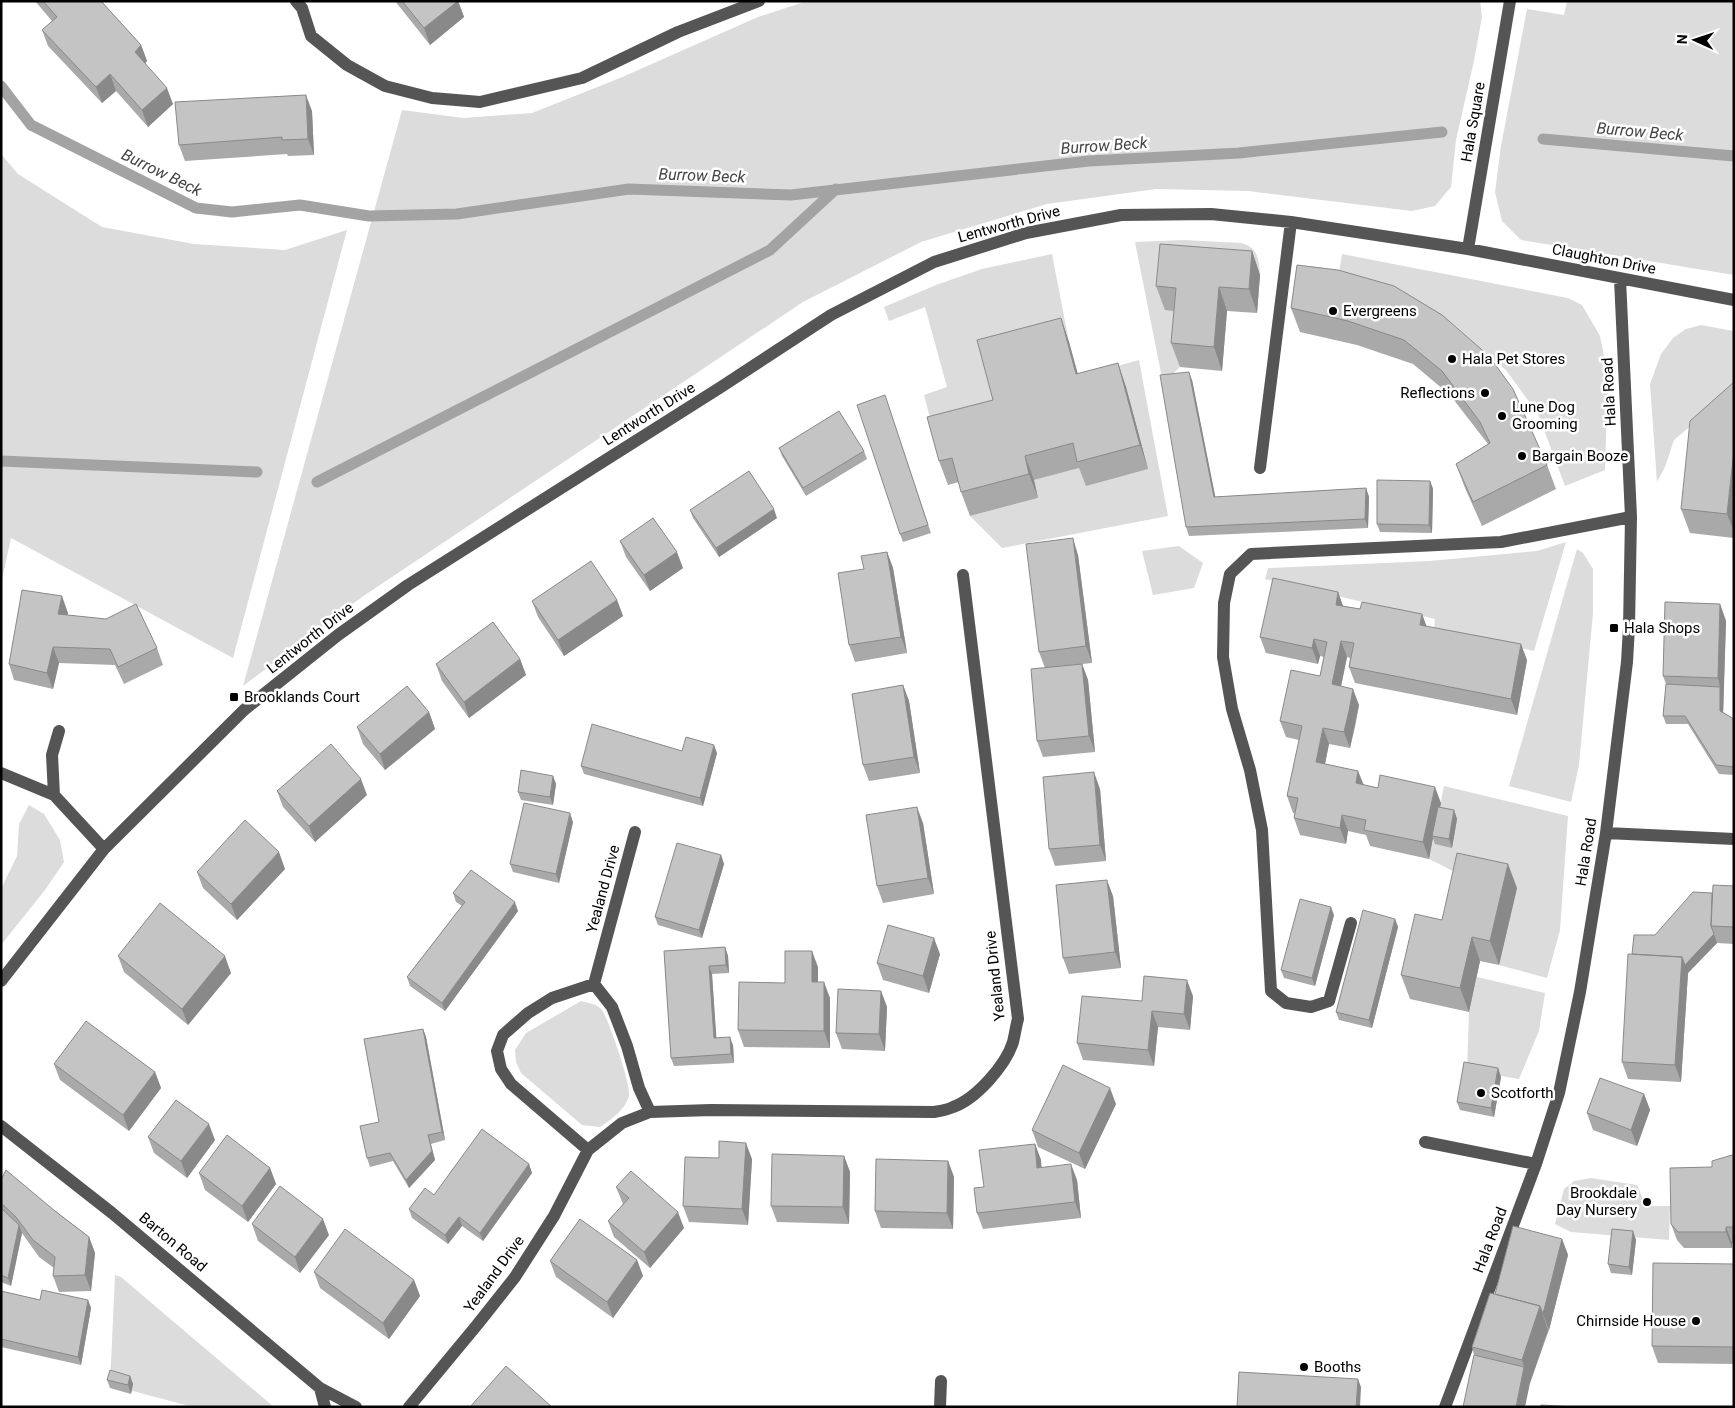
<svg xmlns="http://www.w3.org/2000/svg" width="1735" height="1408" font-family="Roboto,sans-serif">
	<rect width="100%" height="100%" fill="#fff"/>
	<path fill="#dcdcdc" d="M807,1H1480L1482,17L1474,61L1456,140L1451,187L1435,206L1412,211L1248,191L1156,189L1047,204L921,242L803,302L362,597L243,686L402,110L463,118L532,113L620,78L758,17Z
		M1567,1H1734V275L1521,240L1502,221L1495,192L1501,146L1527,9L1564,15Z
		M1,154L18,174L102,227L194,244L285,250L347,230L233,658L11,538L1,584Z
		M1184,240L1241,243C1258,247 1259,259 1260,275L1185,312L1180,367L1163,383L1135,242Z
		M1052,254L1069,342L986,364L1000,417L936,441L924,395L947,387L925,307L889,321L884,307L936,285L982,269Z
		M1342,254L1568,298L1582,305L1600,336L1608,376L1605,470L1565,486L1538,414L1506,370L1442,318L1338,279Z
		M1701,325L1734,331V390L1674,440L1665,467L1657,482L1650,384L1661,354L1673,338L1686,329Z
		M1139,360L1168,516L1002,548L970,516L1038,498L1034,480L1081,467L1099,371Z
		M1566,542L1534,651L1434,629L1435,619L1265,579L1268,568L1430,561L1537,551Z
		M1179,546L1203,563L1194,588L1153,595L1142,551Z
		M1577,549L1583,553L1593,569V613L1579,765L1571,802L1509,786Z
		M1444,786L1568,816L1560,930L1547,978L1499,965L1465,877L1429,859Z
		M29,805L44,814L60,840L64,862L45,890L1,945V889L17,856L19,824Z
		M1477,977L1545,993L1539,1031L1519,1079L1467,1070L1469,1012Z
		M581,1001C589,1003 597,1004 602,1010C609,1020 631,1085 629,1096C625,1110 612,1119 600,1127L582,1125L521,1073L516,1062L515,1050L526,1033Z
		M1591,1178L1637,1185L1646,1206H1670L1669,1240L1571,1232L1555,1224L1564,1189L1574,1181Z
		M115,1275L121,1277L274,1407H193L110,1385Z"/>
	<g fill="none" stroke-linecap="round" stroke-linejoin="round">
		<path stroke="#a3a3a3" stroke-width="11" d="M1,86L31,125L196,208L232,212L300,205L369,216L457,214L629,189L791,195L1089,161L1239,153L1442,132
			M1543,139L1734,156
			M1,461L257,472
			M317,482L770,250L836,189"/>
		<path stroke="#555" stroke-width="12" d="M296,1L302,8L311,36L347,65L385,86L432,98L480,102L582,78L678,32L759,1
			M1468,249L1510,1
			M1260,468L1291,222
			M1,773L54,795L104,849
			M54,795L52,755L59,731
			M1606,833L1734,839
			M1351,923L1329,1001L1311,1007L1286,1003L1271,991L1262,830L1250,770L1232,709L1223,657L1224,603L1230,574L1251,554L1501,542L1631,517
			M1,981L104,849L244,710L338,635L408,585L721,387L831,315L934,262L1026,233L1121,215L1211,214L1291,222L1468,249L1734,300
			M594,984L635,832
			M1,1126L112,1213L320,1388L356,1407
			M1425,1142L1536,1164
			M588,1150L511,1084L501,1069L497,1051L503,1035L528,1013L552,998L594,984L612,1007L627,1046L639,1088L650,1112
			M320,1388L325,1407
			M409,1407L477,1325L515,1277L554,1216L588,1150L622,1123L650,1112L711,1110L934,1112C940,1111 947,1110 953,1107C976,1099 1006,1065 1013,1042C1015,1034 1016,1026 1018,1019L963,575
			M940,1407L941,1381
			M1445,1407L1536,1164L1559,1093L1580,992L1606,833L1627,662L1629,627L1631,517L1620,279"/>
	</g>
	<path fill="#a9a9a9" d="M35,1H101L141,45L147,61L145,63L173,104L148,127L116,91L102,103L48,46L42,30L52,21Z
		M395,1H458L464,17L430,45Z
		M312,111L314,155L288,156L287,154L185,161L179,145Z
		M1252,251L1260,275L1257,313L1227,311L1222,371L1180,367L1171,343L1174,311L1165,310L1156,286Z
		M1338,270L1547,465L1556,489L1482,526L1465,488L1456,464L1488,444L1450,395L1413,364L1357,345L1300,332L1291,308Z
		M1061,318L1069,342L1078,374L1118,363L1126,387L1148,469L1086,486L1079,468L1034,480L1038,498L970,516L961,492L959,482L948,485L939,461L993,400Z
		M1192,380L1215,497L1366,488L1369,497L1368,528L1189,536L1186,527Z
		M1734,382V538L1690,533L1681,509Z
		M888,404L931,533L903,542L900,534Z
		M779,448L864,451L867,459L806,496L782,456Z
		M1430,481L1433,489L1432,533L1380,532L1377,524Z
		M690,510L777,518L719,557L693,518Z
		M620,541L683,568L650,591L626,557Z
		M887,552L893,568L907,653L855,662L849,645L864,569Z
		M1078,555L1092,663L1082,664L1088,680L1095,752L1043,757L1037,741L1045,668L1039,652Z
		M1338,592L1343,606L1360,609L1422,614L1426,626L1527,660L1517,715L1355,683L1349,667L1350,658L1347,657L1341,686L1359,705L1355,727L1350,748L1329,744L1325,764L1358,771L1364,785L1441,803L1440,807L1454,810L1457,819L1452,848L1435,844L1433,838L1429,859L1370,846L1366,835L1348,831L1346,844L1300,835L1294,818L1295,813H1293L1287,796L1299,740L1286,737L1280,721L1320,676L1324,657L1320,656L1318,664L1266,653L1260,637Z
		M617,600L623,616L564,656L538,617L532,601Z
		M1720,604L1726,621L1723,712L1734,719V775L1719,774L1688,724H1666L1663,716L1666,684L1663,676Z
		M68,613L67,615L157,648L163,665L124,684L115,665L59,663L53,689L14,680L9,664Z
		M520,659L526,675L469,718L442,681L436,664Z
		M903,685L909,701L920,773L869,781L863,765Z
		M429,712L435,729L385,770L363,744L357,727Z
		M682,751L717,753L703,806L584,774L581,766Z
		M553,776L556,784L553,805L521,800L518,792Z
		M1100,789L1106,861L1055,866L1049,849Z
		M277,791L367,795L315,842L283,807Z
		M573,822L559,883L513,872L510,864Z
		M923,823L934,894L883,903L877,886Z
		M721,855L724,864L702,938L658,925L655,917Z
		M285,869L237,920L203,888L197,872Z
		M1734,886V944L1717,943L1688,973L1681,1082L1628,1079L1622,1062L1632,954L1655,935L1712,893Z
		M1517,888L1499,965L1480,961L1469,1012L1410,999L1401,975L1442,920Z
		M453,893L518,911L445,1011L410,986L407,977L462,906L456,902Z
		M1113,896L1121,968L1069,974L1063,958Z
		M1334,915L1315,986L1284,978L1281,970Z
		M1395,919L1398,927L1372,1028L1339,1020L1336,1012Z
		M725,947L728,956L729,973L712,974L716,1038L733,1045L734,1063L674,1066L671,1058L664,951Z
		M940,954L929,993L883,980L877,963Z
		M118,956L231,973L188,1025L124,972Z
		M818,967V982L830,998V1048L744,1047L738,1030L785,983Z
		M881,991L887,1007L885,1051L842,1049L836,1033Z
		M1193,996L1190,1030L1158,1027L1154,1066L1083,1060L1077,1043L1142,1001Z
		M423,1029L426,1037L445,1140L431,1144L435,1160L409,1188L393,1161L370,1167L367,1158L379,1122Z
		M54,1064L155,1072L161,1088L129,1131L60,1080Z
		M1498,1068L1501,1077L1494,1117L1460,1110L1457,1102Z
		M1644,1094L1650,1110L1637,1146L1593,1130L1587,1113Z
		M1116,1104L1085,1169L1038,1147L1032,1130Z
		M148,1137L215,1140L187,1178L154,1153Z
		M1035,1144L1041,1160V1167L1077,1180L1081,1218L983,1229L977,1213L984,1187Z
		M1734,1155V1243H1732V1248H1684L1677,1240L1671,1224L1712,1167Z
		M844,1156L850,1172L849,1224L777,1222L771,1206Z
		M719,1158L752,1159L748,1225L689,1222L683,1206Z
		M948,1161L954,1177L953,1229L881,1228L875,1211Z
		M529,1164L532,1173L483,1241L462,1226L448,1244L412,1218L409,1209L434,1195Z
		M270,1168L276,1184L248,1222L205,1190L199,1173Z
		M1,1180L55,1211L89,1237L95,1253L91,1291L59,1292L53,1276L54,1268L39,1257L22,1233L11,1286L1,1282Z
		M616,1187L684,1228L650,1268L614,1237L608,1221L623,1204Z
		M252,1224L329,1235L300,1273L258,1241Z
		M1633,1231L1636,1240L1632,1275L1611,1273L1608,1264Z
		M1562,1239L1568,1255L1549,1330L1530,1383L1474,1355L1472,1347L1495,1294Z
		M637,1260L643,1276L613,1318L556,1277L550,1261Z
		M1734,1264V1364L1658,1363L1652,1346Z
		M314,1272L414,1280L420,1296L389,1339L320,1288Z
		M1,1291L40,1300H88L91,1308L81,1365L1,1347Z
		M130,1376L133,1384L131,1394L110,1388L107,1380Z"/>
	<path fill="#898989" d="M458,1L464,17L430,45L424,28Z
		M141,45L147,61L141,68L135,52Z
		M110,74L116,91L102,103L96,87Z
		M167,88L173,104L148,127L142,110Z
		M306,95L312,111L314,155L308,139Z
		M1252,251L1260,275L1257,313L1249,289Z
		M1219,287L1227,311L1222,371L1214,347Z
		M1061,318L1069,342L1084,398L1076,374Z
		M1118,363L1126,387L1148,469L1140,445Z
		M1189,372L1192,380L1217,505L1214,497Z
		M1734,450V532L1727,514Z
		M1025,456L1034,480L1038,498L1029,474Z
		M1430,481L1433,489L1432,533L1429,525Z
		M1366,488L1369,497L1368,528L1365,519Z
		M774,509L777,518L719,557L716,548Z
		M1073,538L1078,555L1092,663L1086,646Z
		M677,552L683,568L650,591L644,575Z
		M887,552L893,568L907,653L901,637Z
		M1338,592L1344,609L1336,605Z
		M62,596L68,613L64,630L58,614Z
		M617,600L623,616L564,656L558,640Z
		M1720,604L1726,621L1723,719L1720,711V687L1718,678Z
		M1422,614L1428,630L1420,625Z
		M1314,639L1320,656L1318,664L1312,648Z
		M1341,641L1347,657L1338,701L1332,684Z
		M1521,644L1527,660L1517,715L1511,699Z
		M53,647L59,663L53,689L47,673Z
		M520,659L526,675L469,718L464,702Z
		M1082,664L1088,680L1095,752L1089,736Z
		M903,685L909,701L920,773L914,757Z
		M1353,689L1359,705L1350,748L1344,732Z
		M429,712L435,729L385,770L380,754Z
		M1323,728L1329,744L1322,778L1316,762Z
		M714,745L717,753L703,806L700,798Z
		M1358,771L1364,787L1356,783Z
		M1094,772L1100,789L1106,861L1100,845Z
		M553,776L556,784L553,805L550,797Z
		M361,779L367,795L315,842L309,826Z
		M1435,787L1441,803L1434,836H1432L1433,838L1429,859L1423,842Z
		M917,807L923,823L934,894L928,878Z
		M1454,810L1457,819L1452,848L1449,839Z
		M570,813L573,822L559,883L556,874Z
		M1342,815L1348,831L1346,844L1340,828Z
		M279,852L285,869L237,920L231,904Z
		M721,855L724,864L702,938L699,930Z
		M1508,864L1517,888L1499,965L1490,941Z
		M1107,880L1113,896L1121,968L1115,952Z
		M515,902L518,911L445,1011L442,1003Z
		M1331,907L1334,915L1315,986L1312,978Z
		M1395,919L1398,927L1372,1028L1369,1020Z
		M1714,934L1717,943L1688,973L1681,1082L1675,1065L1682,957Z
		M1472,937L1480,961L1469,1012L1460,988Z
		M934,938L940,954L929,993L923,976Z
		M725,947L728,956L729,973L726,965Z
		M812,951L818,967V998L812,982Z
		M225,956L231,973L188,1025L182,1009Z
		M709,966L712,974L717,1046L714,1038Z
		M1187,980L1193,996L1190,1030L1184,1014Z
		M824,982L830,998V1048L824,1031Z
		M881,991L887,1007L885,1051L879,1034Z
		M1152,1011L1158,1027L1154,1066L1148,1050Z
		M423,1029L426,1037L445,1140L442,1132Z
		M730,1037L733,1045L734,1063L731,1054Z
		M1498,1068L1501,1077L1494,1117L1491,1108Z
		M155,1072L161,1088L129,1131L123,1115Z
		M1110,1088L1116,1104L1085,1169L1079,1153Z
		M1644,1094L1650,1110L1637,1146L1631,1130Z
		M209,1124L215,1140L187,1178L181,1161Z
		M428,1135L435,1160L409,1188L406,1180Z
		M746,1143L752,1159L748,1225L742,1209Z
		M1035,1144L1041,1160L1043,1184L1037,1168Z
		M844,1156L850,1172L849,1224L843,1207Z
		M948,1161L954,1177L953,1229L947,1213Z
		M529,1164L532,1173L483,1241L480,1233Z
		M1071,1164L1077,1180L1081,1218L1075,1202Z
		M270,1168L276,1184L248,1222L242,1206Z
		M678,1212L684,1228L650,1268L644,1252Z
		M459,1217L462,1226L448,1244L445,1235Z
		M323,1219L329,1235L300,1273L295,1257Z
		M19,1225L22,1233L11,1286L8,1278Z
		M1726,1227L1732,1243V1248L1726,1232Z
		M1633,1231L1636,1240L1632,1275L1629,1267Z
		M89,1237L95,1253L91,1291L85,1275Z
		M1562,1239L1568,1255L1549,1330L1543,1314Z
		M637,1260L643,1276L613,1318L607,1302Z
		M414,1280L420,1296L389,1339L383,1323Z
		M88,1300L91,1308L81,1365L78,1357Z
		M1540,1306L1548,1330L1530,1383L1525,1407H1516L1524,1367L1522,1360Z
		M130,1376L133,1384L131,1394L128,1385Z
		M1358,1379L1361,1387L1360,1407H1356Z"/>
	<path fill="#c4c4c4" stroke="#898989" d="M43,1H101L141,45L135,52L167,88L142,110L110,74L96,87L42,30L57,17Z
		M402,1H458L424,28Z
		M306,95L308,139L282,140V137L179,145L175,102Z
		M1160,244L1252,251L1249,289L1219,287L1214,347L1171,343L1176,288L1156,286Z
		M1297,265L1338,270L1394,286L1442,315L1489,356L1513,389L1547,465L1473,502L1456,464L1490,443L1480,422L1442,371L1404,340L1348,321L1291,308Z
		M1061,318L1076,374L1118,363L1140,445L1077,462L1073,443L1025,456L1029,474L961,492L952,458L939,461L927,417L993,400L977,340Z
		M1189,372L1214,497L1366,488L1365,519L1186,527L1160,375Z
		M1734,382V450L1727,514L1681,509L1690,421Z
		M885,395L928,525L900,534L857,405Z
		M839,411L864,451L803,488L779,448Z
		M749,471L774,509L716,548L690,510Z
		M1377,480L1430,481L1429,525L1377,524Z
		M653,518L677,552L644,575L620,541Z
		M1073,538L1086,646L1039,652L1026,544Z
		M887,552L901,637L849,645L838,573L864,569L861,556Z
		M591,561L617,600L558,640L532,601Z
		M1273,578L1338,592L1336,605L1360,609L1362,602L1422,614L1420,625L1521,644L1511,699L1349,667L1354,643L1341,641L1332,684L1353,689L1349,711L1344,732L1323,728L1316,762L1358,771L1356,783L1378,788L1380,775L1435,787L1423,842L1364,830L1366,820L1342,815L1340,828L1294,818L1298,798L1287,796L1302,726L1280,721L1291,670L1320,676L1327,642L1314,639L1312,648L1260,637Z
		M22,590L62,596L58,614L106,619L136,604L157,648L118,667L110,649L53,647L47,673L9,664Z
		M1665,602L1720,604L1718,678L1663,676Z
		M493,622L520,659L464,702L436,664Z
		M1082,664L1089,736L1037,741L1031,669Z
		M1666,684L1720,687V711L1734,719V767L1716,765L1685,716H1663Z
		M903,685L914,757L863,765L852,694Z
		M407,686L429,712L380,754L357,727Z
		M592,724L682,751L686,737L714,745L700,798L581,766Z
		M331,744L361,779L309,826L277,791Z
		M521,770L553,776L550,797L518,792Z
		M1094,772L1100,845L1049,849L1043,777Z
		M524,803L570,813L556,874L510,864Z
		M917,807L928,878L877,886L866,815Z
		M1438,807L1454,810L1449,839L1432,836Z
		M245,820L279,852L231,904L197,872Z
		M677,843L721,855L699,930L655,917Z
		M1457,853L1508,864L1490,941L1472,937L1460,988L1401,975L1415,914L1442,920Z
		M471,870L515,902L442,1003L407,977L465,902L453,893Z
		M1107,880L1115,952L1063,958L1056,885Z
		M1713,885L1734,886V927L1711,926Z
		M1693,892L1712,893L1711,926L1714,934L1685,965L1682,957L1632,954L1634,935H1655Z
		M1300,899L1331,907L1312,978L1281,970Z
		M160,903L225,956L182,1009L118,956Z
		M1363,910L1395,919L1369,1020L1336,1012Z
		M888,925L934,938L923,976L877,963Z
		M725,947L726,965L709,966L714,1038L730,1037L731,1054L671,1058L664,951Z
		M785,951H812V982H824V1031L738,1030L739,982L785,983Z
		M1628,954L1682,957L1675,1065L1622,1062Z
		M1144,976L1187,980L1184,1014L1152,1011L1148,1050L1077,1043L1082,996L1142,1001Z
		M838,989L881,991L879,1034L836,1033Z
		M86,1021L155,1072L123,1115L54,1064Z
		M423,1029L442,1132L428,1135L432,1151L406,1180L390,1153L367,1158L360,1126L379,1122L364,1039Z
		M1464,1062L1498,1068L1491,1108L1457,1102Z
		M1063,1065L1110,1088L1079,1153L1032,1130Z
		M1600,1078L1644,1094L1631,1130L1587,1113Z
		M176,1100L209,1124L181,1161L148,1137Z
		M482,1129L529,1164L480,1233L459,1217L445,1235L409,1209L425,1188L434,1195Z
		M227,1135L270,1168L242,1206L199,1173Z
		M719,1141L746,1143L742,1209L683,1206L685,1157L719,1158Z
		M1035,1144L1037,1168L1071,1164L1075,1202L977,1213L974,1188L984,1187L979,1150Z
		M772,1154L844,1156L843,1207L771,1206Z
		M1732,1155H1734V1227H1726V1232H1678L1671,1224L1670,1168L1712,1167V1161Z
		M876,1159L948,1161L947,1213L875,1211Z
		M6,1170L55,1211L89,1237L85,1275L53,1276L55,1257L33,1240L16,1217L1,1203V1180Z
		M631,1171L678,1212L644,1252L608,1221L629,1198L616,1187Z
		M280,1186L323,1219L295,1257L252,1224Z
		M1,1208L19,1225L8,1278L1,1275Z
		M580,1219L637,1260L607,1302L550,1261Z
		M1513,1226L1562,1239L1543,1314L1540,1306L1495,1294Z
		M345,1229L414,1280L383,1323L314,1272Z
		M1612,1229L1633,1231L1629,1267L1608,1264Z
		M1653,1263L1734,1264V1347L1652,1346Z
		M42,1290L88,1300L78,1357L1,1339V1291L40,1300Z
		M1490,1293L1540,1306L1522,1360L1472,1347Z
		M1474,1355L1524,1367L1516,1407H1463Z
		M506,1366L552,1407H470Z
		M110,1370L130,1376L128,1385L107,1380Z
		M1239,1372L1358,1379L1356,1407H1237Z
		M1541,1405L1574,1407H1540Z"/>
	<g fill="#000" stroke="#fff" stroke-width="2">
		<circle cx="1333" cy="311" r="5"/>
		<circle cx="1452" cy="359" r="5"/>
		<circle cx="1485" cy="393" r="5"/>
		<circle cx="1502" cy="416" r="5"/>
		<circle cx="1522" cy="456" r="5"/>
		<rect x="1609" y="623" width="10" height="10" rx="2.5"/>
		<rect x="229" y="692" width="10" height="10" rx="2.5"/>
		<circle cx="1481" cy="1093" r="5"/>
		<circle cx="1647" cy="1202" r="5"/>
		<circle cx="1696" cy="1321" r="5"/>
		<circle cx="1304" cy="1367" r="5"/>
	</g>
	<g text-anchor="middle" stroke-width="5" stroke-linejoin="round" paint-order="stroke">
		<g font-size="15" fill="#000" stroke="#fff">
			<text transform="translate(1473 122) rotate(-80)" y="5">Hala Square</text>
			<text transform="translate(1009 224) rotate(-15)" y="5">Lentworth Drive</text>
			<text transform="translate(1604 259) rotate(11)" y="5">Claughton Drive</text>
			<text transform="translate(1609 392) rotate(-93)" y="5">Hala Road</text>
			<text transform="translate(649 414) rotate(-32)" y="5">Lentworth Drive</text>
			<text transform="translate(310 638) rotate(-38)" y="5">Lentworth Drive</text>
			<text transform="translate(1586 852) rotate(-81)" y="5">Hala Road</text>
			<text transform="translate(603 889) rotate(-75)" y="5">Yealand Drive</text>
			<text transform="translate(995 976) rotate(-96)" y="5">Yealand Drive</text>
			<text transform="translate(1490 1240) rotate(-69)" y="5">Hala Road</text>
			<text transform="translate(173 1242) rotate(40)" y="5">Barton Road</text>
			<text transform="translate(494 1274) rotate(-54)" y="5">Yealand Drive</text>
		</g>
		<g font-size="15" fill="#000" stroke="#fff" text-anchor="start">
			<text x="1343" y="316">Evergreens</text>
			<text x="1462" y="364">Hala Pet Stores</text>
			<text x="1475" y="398" text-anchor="end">Reflections</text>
			<text x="1512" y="412">Lune Dog<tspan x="1512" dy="17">Grooming</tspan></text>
			<text x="1532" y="461">Bargain Booze</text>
			<text x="1624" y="633">Hala Shops</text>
			<text x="244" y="702">Brooklands Court</text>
			<text x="1491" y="1098">Scotforth</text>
			<text x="1637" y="1198" text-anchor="end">Brookdale<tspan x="1637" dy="17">Day Nursery</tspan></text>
			<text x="1686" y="1326" text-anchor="end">Chirnside House</text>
			<text x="1314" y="1372">Booths</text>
		</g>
		<g font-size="16" font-style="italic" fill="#444" stroke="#fff">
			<text transform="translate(1640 131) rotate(5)" y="6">Burrow Beck</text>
			<text transform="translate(1104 145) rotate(-4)" y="6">Burrow Beck</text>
			<text transform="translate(162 172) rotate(26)" y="6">Burrow Beck</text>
			<text transform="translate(702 175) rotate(2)" y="6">Burrow Beck</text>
		</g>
	</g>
	<rect width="1735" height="1408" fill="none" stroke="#000000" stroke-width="5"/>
	<g transform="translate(1695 40) rotate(273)" stroke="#ffffff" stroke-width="4" paint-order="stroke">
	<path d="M0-4L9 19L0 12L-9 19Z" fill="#000000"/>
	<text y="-8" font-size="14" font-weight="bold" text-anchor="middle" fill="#000000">N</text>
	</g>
</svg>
